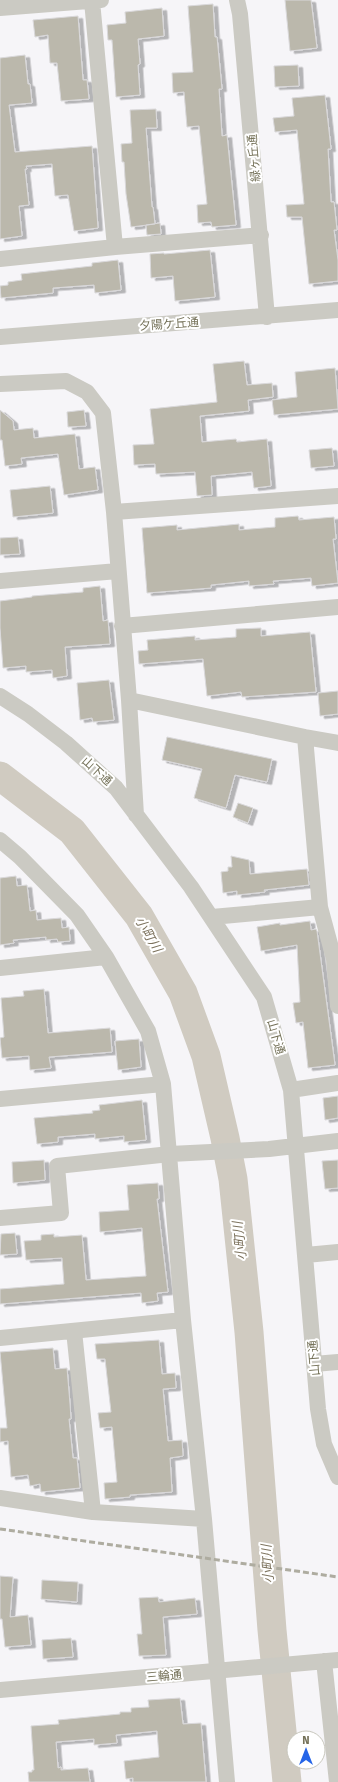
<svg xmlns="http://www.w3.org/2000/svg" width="338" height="1782" font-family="'Fira Sans','Noto Sans JP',sans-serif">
	<defs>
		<filter id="shadow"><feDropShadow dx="4.5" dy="2.5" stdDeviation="0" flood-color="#0004"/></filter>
	</defs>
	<rect width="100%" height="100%" fill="#f6f5f8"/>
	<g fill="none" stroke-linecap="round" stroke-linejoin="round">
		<path stroke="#d0cbc1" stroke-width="29" d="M0,776L72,831L139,916L183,993L206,1056L225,1138L233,1179L249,1332L272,1630L287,1782"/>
	</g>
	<path fill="#bbb8ac" stroke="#d9d8da" filter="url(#shadow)" d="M285,0H311L317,48L290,51Z
		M213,4L215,37H217L222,89H219L222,136L227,135L236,225L212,227L211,222L198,223L197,205L207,204L199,126L187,127L184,92L173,93L172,73L193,72L188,6Z
		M162,8L164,36L138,39L140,64L138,65L140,95L116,97L112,40H108L107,25L126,23L125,12Z
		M78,16L83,80H87L89,99L61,101L57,63H50L48,35L35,37L33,20Z
		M25,55L28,84H30L32,103L9,105L15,152L92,146L98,228L74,231L68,195L55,196L52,164L26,166L27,169H25L29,205L19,206L22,236L0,239V58Z
		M298,65L299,86L275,87L274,66Z
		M325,95L331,149H328L331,202H334L337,230H334L338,260V281L309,284L302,217H287L286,205L304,204L297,130L275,132L273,118L294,116L292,98Z
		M156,109L157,128H146L152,207H153L155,224L131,227L126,194L124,162H122L121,144L132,143L130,110Z
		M160,223L161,234L147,235L146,225Z
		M210,250L215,297L175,301L173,276L151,278L150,254L164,253V254Z
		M118,260L121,290L95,293L94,285L53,288V293L1,298L0,286L8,285V282L22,280L21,274L92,266V263Z
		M244,361L247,385L272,383L273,397L248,400L249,411L200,416L202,442L236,439L237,442L267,439L271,486L254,488L252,472L211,476L212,495L197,496L195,472L156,474L155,464L134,465L133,445L154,444L150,409L217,402L213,364Z
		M335,368L338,409L274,415L272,400L297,397L295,372Z
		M0,410L13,421L14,430L33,428L34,438L75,434L79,469L95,467L98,490L64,495L58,454L21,458L22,464L5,466L2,440H0Z
		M84,410L86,426L68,427L67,412Z
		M332,448L334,466L311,468L309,450Z
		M50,486L53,513L13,517L10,490Z
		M298,516L299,520L334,517L336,539H333L338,583L312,586L311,578L273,581L274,584L249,586V581L211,585V588L147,593L142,528L177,525V530L239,524V530L275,527V518Z
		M18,537L20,554L0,555V538Z
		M100,586L103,621L108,620L110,644L65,647L67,676L53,678L52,670L26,672V666L3,668L0,628V601L32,597V596L83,592V588Z
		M261,628V636L310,632L316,692L242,697L241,692L207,696L203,659L139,664L138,651L148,650L147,640L195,636V640L236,637V629Z
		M109,680L114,720L93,722L92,718L80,720L77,683Z
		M338,691V714L320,716L318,693Z
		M167,737L272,759L267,782L235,775L226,808L194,798L202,769L162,760Z
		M238,803L253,808L248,823L233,817Z
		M231,856L249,860L250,874L307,869L309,885L264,890L265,892L237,895V891L223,893L221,872L228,871V867H232Z
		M16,876L17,886L27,885L30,911L36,910L37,920L61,918L62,928L69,927L70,941L58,942L57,939L46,940V937L13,940L14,943L0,945V878Z
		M310,921L311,930L316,929L317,931L335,1065L308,1068L303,1022L296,1023L293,1003L300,1002L297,945L261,951L257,927L280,923V925Z
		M44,989L48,1033L110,1028L112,1052L49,1057L51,1068L30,1070L29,1056L2,1058L0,1038L4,1037L1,998L24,996L23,991Z
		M139,1039L141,1067L118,1070L115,1041Z
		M338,1096V1118L325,1120L323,1098Z
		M142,1100L146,1140L124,1142V1136L95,1139V1134L58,1137V1142L37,1144L34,1118L93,1113L92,1111L100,1110L99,1105Z
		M44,1160L45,1180L13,1183L12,1162Z
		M338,1160V1188L325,1189L322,1161Z
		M158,1183L159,1199H157L168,1292L157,1293L158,1301L142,1303L141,1293L0,1304V1289L64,1284L62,1258L26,1260L24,1241L41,1240V1235L54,1234V1237L82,1235L86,1280L146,1276L142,1228L100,1232L99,1212L129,1210L127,1185Z
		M15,1233L17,1254L0,1255L1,1234Z
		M159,1340L162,1374L175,1373L176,1388L163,1389L168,1441L182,1440L183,1456L170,1458L172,1492L130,1495V1497L105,1499L104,1483L117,1482L112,1427L100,1428L98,1413L111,1412L105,1359H97L95,1344Z
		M53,1348L55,1369L67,1368L70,1404L71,1419H69L73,1458H77L80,1488L41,1492L40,1484L30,1486L28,1475L11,1477L8,1441L0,1442V1428H7L0,1352Z
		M0,1576L13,1577L10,1617L28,1615L31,1645L5,1647L2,1619H0Z
		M42,1580L78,1582L77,1602L41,1599Z
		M158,1597L159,1602L195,1598L197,1614L163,1617L166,1655L139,1656L137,1634H142L139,1598Z
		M71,1638L73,1657L43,1659L42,1640Z
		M180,1698L183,1724L201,1723L206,1782H133V1778L126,1779L124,1761L159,1757L157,1731L116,1735L117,1743L94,1745V1739L56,1742L58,1768L61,1767V1770L88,1768L90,1782H29L28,1772H32V1770H34L31,1726L59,1724L58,1720L120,1714V1712H131V1708L149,1707L148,1700Z"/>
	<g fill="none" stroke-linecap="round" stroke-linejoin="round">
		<path stroke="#cbcac3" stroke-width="16" d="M237,0L240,14L267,317
			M92,1L115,247
			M0,8L101,0
			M0,259L115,247L261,235
			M0,337L338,310
			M0,384L66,381L87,392L103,413L114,512L129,700L136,815
			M114,512L338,496
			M0,581L118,571
			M122,626L338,607
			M0,696L28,714L66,743L116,788L191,887L264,997L291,1090L318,1409L324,1444L338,1477
			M129,700L305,737L338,743
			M0,840L20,857L77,915L106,957L148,1031L163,1084L183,1320L204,1519L227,1782
			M320,907L334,959L338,1006
			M212,917L320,907L305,737
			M0,968L106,957
			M291,1090L338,1083
			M0,1099L163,1084
			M0,1218L61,1213L57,1166L170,1154L269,1149L338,1141
			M306,1255L338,1252
			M74,1331L93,1512
			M0,1338L183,1320
			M314,1364L338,1362
			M0,1498L93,1512L204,1519
			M324,1661L337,1782
			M0,1690L338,1660"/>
		<path stroke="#aeaca0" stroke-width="3" stroke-dasharray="6 3" stroke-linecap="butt" d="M0,1529L338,1577"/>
	</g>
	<g text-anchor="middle" stroke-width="4" stroke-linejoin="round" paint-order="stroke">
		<g font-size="12" fill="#757259" stroke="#fff">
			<text transform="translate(254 158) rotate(-95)" y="4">緑ヶ丘通</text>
			<text transform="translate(169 324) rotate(-4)" y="4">夕陽ケ丘通</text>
			<text transform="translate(97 771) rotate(42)" y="4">山下通</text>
			<text transform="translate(276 1037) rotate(74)" y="4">山下通</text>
			<text transform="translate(314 1358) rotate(-95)" y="4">山下通</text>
			<text transform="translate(164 1676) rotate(-5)" y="4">三輪通</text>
		</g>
		<g font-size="13" font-style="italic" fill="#7c725d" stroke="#fff">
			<text transform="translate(149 934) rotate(59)" y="5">小町川</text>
			<text transform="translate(239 1241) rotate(-96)" y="5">小町川</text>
			<text transform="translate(267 1564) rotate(-94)" y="5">小町川</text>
		</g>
	</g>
	<g transform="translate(306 1750)"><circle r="19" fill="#ffffff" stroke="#c8c7bd"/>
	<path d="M0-3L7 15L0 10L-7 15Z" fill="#2565e8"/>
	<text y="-6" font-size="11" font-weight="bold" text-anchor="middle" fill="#757259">N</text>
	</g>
</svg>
